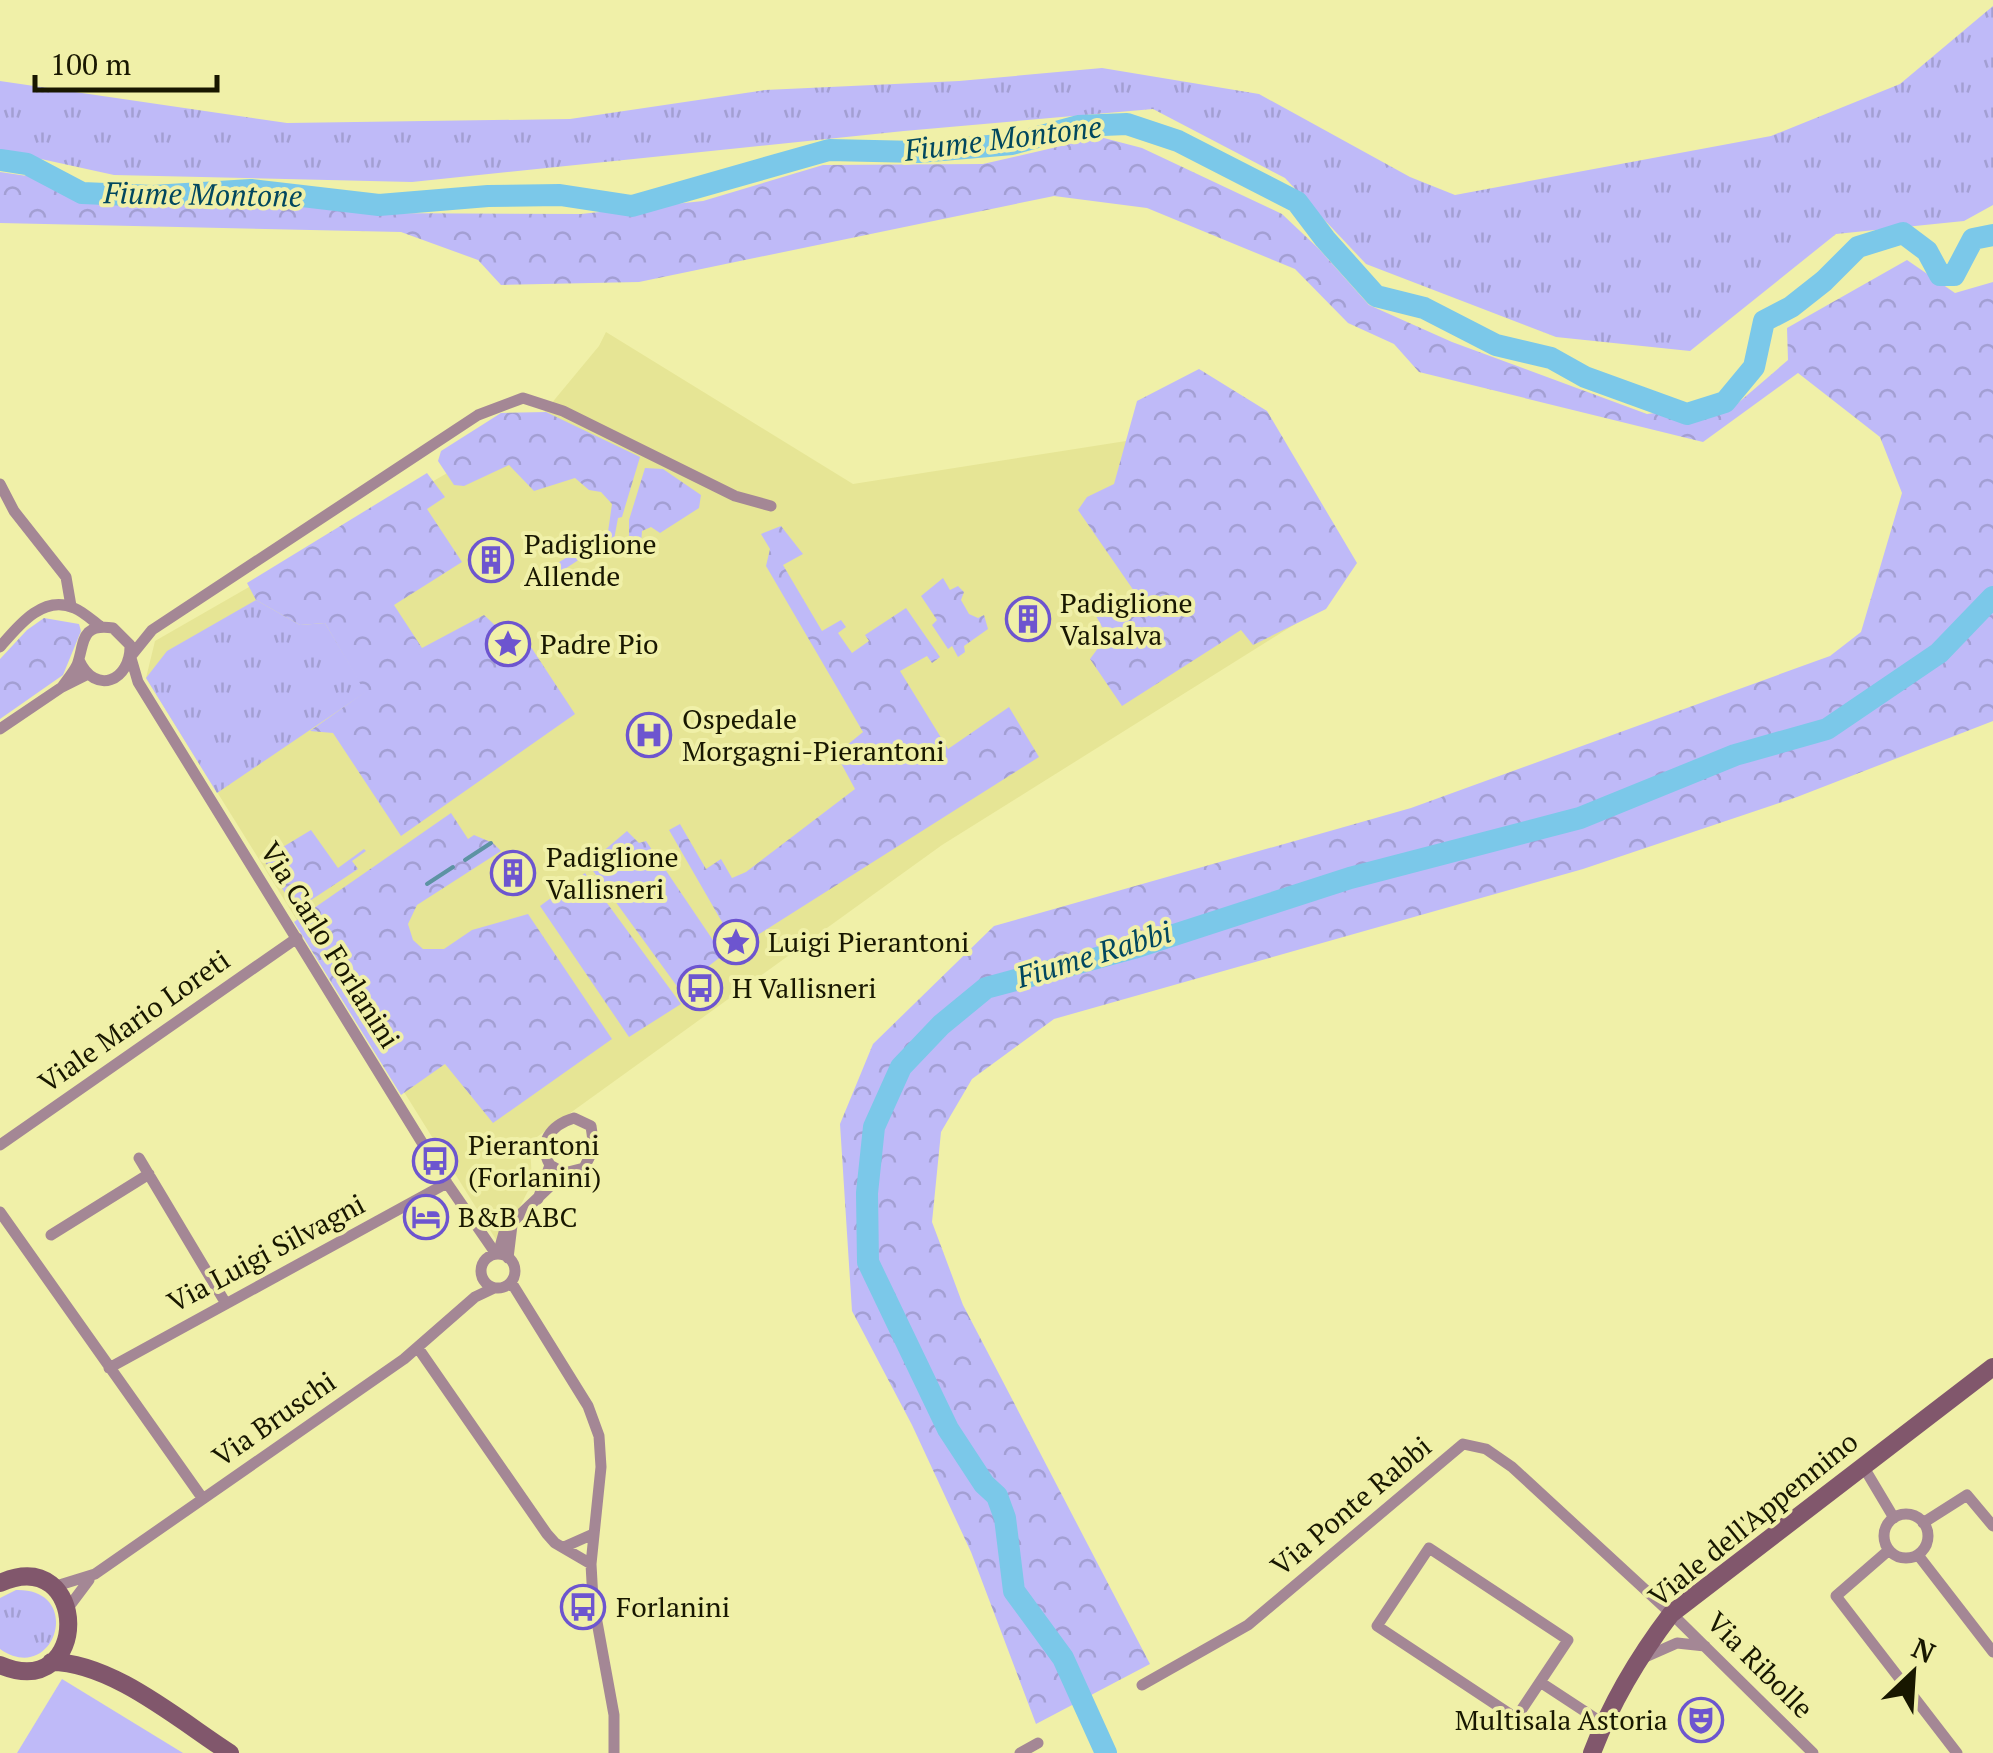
<svg xmlns="http://www.w3.org/2000/svg" width="1993" height="1753" font-family="'PT Serif',serif">
	<defs>
		<pattern id="grass-tufts" width="24" height="20" patternUnits="userSpaceOnUse" patternTransform="scale(2.5)"><rect width="24" height="20" fill="#bfbaf8"/><path d="M3 7l-1-3M5 7V3M7 7l1-3M15 17l-1-3M17 17v-4M19 17l1-3" fill="none" stroke="#a39fd3"/></pattern>
		<pattern id="forest-crowns" width="20" height="18" patternUnits="userSpaceOnUse" patternTransform="scale(2.5)"><rect width="20" height="18" fill="#bfbaf8"/><path d="M2 6a3 3 0 1 1 6 0M12 15a3 3 0 1 1 6 0" fill="none" stroke="#a39fd3"/></pattern>
	</defs>
	<rect width="100%" height="100%" fill="#f0f0a8"/>
	<path fill="#e6e595" d="M606,332L853,484L1158,436L1308,616L942,845L530,1142L532,1183L500,1246L146,678L155,641L536,422L599,346Z"/>
	<path fill="url(#grass-tufts)" d="M1993,6V205L1964,221L1836,234L1690,351L1556,337L1366,264L1285,178L1153,109L904,131L412,182L114,175L0,150V81L287,123L570,119L765,90L959,81L1102,68L1259,94L1410,177L1455,195L1771,136L1900,84Z
		M256,600L300,625L325,623L366,692L217,793L146,678L167,651Z
		M16,1590C85,1588 55,1687 0,1649V1598Z"/>
	<path fill="url(#forest-crowns)" d="M1100,137L1142,148L1282,214L1319,249L1369,305L1452,342L1647,414L1738,403L1788,360L1787,328L1907,260L1955,293L1993,282V721L1797,797L1583,869L1054,1019L972,1079L941,1132L932,1222L963,1305L1150,1664L1036,1724L971,1552L912,1425L852,1311L840,1124L873,1044L994,926L1411,808L1830,656L1861,632L1902,493L1880,437L1798,373L1703,442L1419,372L1394,344L1348,323L1295,269L1147,208L1054,196L639,282L501,285L478,260L401,232L0,223V172L27,176L84,203L263,202L367,213L581,214L703,201L823,165L983,164Z
		M1199,369L1267,411L1357,563L1326,609L1253,645L1241,630L1122,706L1090,659L1107,636L1096,616L1134,591L1078,510L1087,497L1114,484L1137,401Z
		M546,412L640,457L622,517L618,518L613,545L611,547L603,544L548,580L543,572L608,532L612,504L601,492L589,490L575,478L534,491L509,465L464,486L454,485L438,461L441,451L501,413Z
		M645,468L663,469L701,495L699,508L660,533L651,527L642,531L641,544L629,538V520Z
		M427,473L445,497L427,509L462,562L394,605L422,648L484,615L497,627L519,640L525,638L575,714L401,836L333,733L310,731L365,692L325,623L300,625L256,600L247,583Z
		M781,526L803,554L783,565L822,631L841,620L846,627L838,633L852,653L869,641L865,635L906,608L940,657L932,663L927,656L900,671L948,749L1009,707L1039,757L737,948L669,830L680,824L706,869L721,859L732,878L746,872L855,789L836,754L863,732L766,566L770,549L761,534Z
		M943,578L950,590L958,586L964,592L961,600L969,614L978,618L984,615L988,629L964,646L965,652L958,657L952,646L948,649L932,625L937,620L921,596Z
		M44,618L79,624L81,631L63,675L0,719V659L27,630Z
		M451,813L468,839L474,835L493,843L501,851L417,905L408,924L413,940L423,949H444L472,930L528,914L612,1039L493,1123L445,1064L401,1095L294,922Z
		M311,830L338,868L364,849L366,851L352,861L358,869L296,910L263,859Z
		M627,831L639,843L646,841L723,955L679,989L588,864Z
		M585,873L681,1004L629,1037L540,906Z"/>
	<path fill="#bfbaf8" d="M62,1679L183,1753H17Z"/>
	<g fill="none" stroke-linecap="round" stroke-linejoin="round">
		<path stroke="#5d93a3" stroke-width="4" d="M465,860L491,843
			M427,884L453,867"/>
		<path stroke="#7bc8e9" stroke-width="22" d="M0,160L27,164L82,193L153,196L251,190L379,205L488,196L560,195L632,206L829,150L919,152L1012,144L1078,126L1127,124L1178,141L1297,202L1325,239L1376,296L1424,308L1496,345L1551,358L1585,377L1687,414L1725,402L1754,367L1764,321L1791,307L1824,281L1858,247L1903,233L1927,251L1940,275H1954L1973,239L1993,235
			M1106,1753L1063,1658L1014,1591L1005,1518L997,1496L984,1484L948,1429L868,1262L867,1193L874,1127L901,1067L941,1025L986,988L1134,948L1350,878L1580,818L1735,755L1827,729L1939,653L1993,597"/>
		<path stroke="#a48795" stroke-width="11" d="M0,484L14,511L66,577L71,606
			M0,647C18,626 43,594 74,608C84,612 93,621 101,627
			M131,656L152,630L478,415L523,398L563,411L735,496L771,506
			M131,658L138,682L447,1183L496,1254
			M62,687C67,680 73,673 77,665C85,644 79,623 113,628L130,645C131,681 95,696 79,660
			M0,729L62,687L88,674
			M574,1118L591,1126L594,1148L584,1168L564,1173L550,1165C537,1143 551,1125 574,1118Z
			M0,1145L297,938
			M139,1158L225,1302
			M538,1199L550,1165
			M0,1212L203,1499
			M51,1235L149,1174
			M498,1254L505,1229L564,1173
			M481 1271a17 17 0 1 1 34 0a17 17 0 1 1-34 0Z
			M508,1258L512,1225
			M511,1282L588,1406L599,1436L601,1467L591,1564L593,1600L614,1715V1753
			M418,1348L547,1534L555,1543L591,1564
			M109,1368L447,1183
			M1863,1466L1894,1518
			M1884 1536a22 22 0 1 1 44 0a22 22 0 1 1-44 0Z
			M1923,1523L1967,1495L1993,1526
			M564,1547L591,1535
			M1429,1548L1568,1640L1516,1718L1377,1626Z
			M1889,1550L1836,1596L1957,1753
			M1918,1555L1993,1652
			M53,1587L95,1574L404,1359L475,1297L494,1288
			M68,1608L89,1580
			M1643,1658L1677,1643L1705,1646
			M1540,1682L1604,1724
			M1142,1685L1248,1625L1463,1444L1486,1449L1512,1467L1677,1619L1813,1753
			M1020,1753L1038,1743"/>
		<path stroke="#81576c" stroke-width="18" d="M0,1583C90,1543 92,1704 0,1665
			M51,1662C112,1662 180,1721 230,1753
			M1592,1753C1611,1703 1639,1656 1671,1614L1993,1367"/>
	</g>
	<defs>
		<symbol id="building-ring" viewBox="-11 -11 22 22"><circle r="9.5" fill="#f0f0a8" stroke="#6d55cf" stroke-width="1.5"/><path d="M-4-6H4V6H1V3H-1V6H-4ZM-2.5-4.3h1.7v1.8h-1.7ZM.8-4.3h1.7v1.8H.8ZM-2.5-1h1.7V.8h-1.7ZM.8-1h1.7V.8H.8Z" fill="#6d55cf"/></symbol>
		<symbol id="sight-ring" viewBox="-11 -11 22 22"><circle r="9.5" fill="#f0f0a8" stroke="#6d55cf" stroke-width="1.5"/><path d="M0-6L1.8-2.2L6-1.7L2.9 1.2L3.7 5.4L0 3.3L-3.7 5.4L-2.9 1.2L-6-1.7L-1.8-2.2Z" fill="#6d55cf"/></symbol>
		<symbol id="hospital-ring" viewBox="-11 -11 22 22"><circle r="9.5" fill="#f0f0a8" stroke="#6d55cf" stroke-width="1.5"/><path d="M-5-5h3v3.5h4V-5h3V5h-3V1.5h-4V5h-3Z" fill="#6d55cf"/></symbol>
		<symbol id="bus-ring" viewBox="-11 -11 22 22"><circle r="9.5" fill="#f0f0a8" stroke="#6d55cf" stroke-width="1.5"/><path d="M-5-6H5V4H4V6H2V4H-2V6H-4V4H-5ZM-3.5-4V0h7V-4ZM-3.5 1.2v1.5H-2V1.2ZM2 1.2v1.5H3.5V1.2Z" fill="#6d55cf"/></symbol>
		<symbol id="hotel-ring" viewBox="-11 -11 22 22"><circle r="9.5" fill="#f0f0a8" stroke="#6d55cf" stroke-width="1.5"/><path d="M-6-4.5h1.5V1H6V5H4.5V3h-9V5H-6ZM-4 0a1.8 1.8 0 1 1 3.6 0ZM.5 0V-2.5h3Q6-2.5 6 0Z" fill="#6d55cf"/></symbol>
		<symbol id="theatre-ring" viewBox="-11 -11 22 22"><circle r="9.5" fill="#f0f0a8" stroke="#6d55cf" stroke-width="1.5"/><path d="M-5-5.5Q0-4 5-5.5V0Q5 5 0 6Q-5 5-5 0ZM-3.3-2.5H-1v1.5H-3.3ZM1-2.5H3.3v1.5H1ZM-2.8 1Q0 5.5 2.8 1Z" fill="#6d55cf"/></symbol>
	</defs>
	<g fill-rule="evenodd">
		<use href="#building-ring" x="466" y="535" width="50" height="50"/>
		<use href="#building-ring" x="1003" y="594" width="50" height="50"/>
		<use href="#sight-ring" x="483" y="619" width="50" height="50"/>
		<use href="#hospital-ring" x="624" y="710" width="50" height="50"/>
		<use href="#building-ring" x="488" y="848" width="50" height="50"/>
		<use href="#sight-ring" x="711" y="917" width="50" height="50"/>
		<use href="#bus-ring" x="675" y="963" width="50" height="50"/>
		<use href="#bus-ring" x="410" y="1136" width="50" height="50"/>
		<use href="#hotel-ring" x="401" y="1192" width="50" height="50"/>
		<use href="#bus-ring" x="558" y="1582" width="50" height="50"/>
		<use href="#theatre-ring" x="1676" y="1695" width="50" height="50"/>
	</g>
	<g text-anchor="middle" stroke-width="8" stroke-linejoin="round" paint-order="stroke">
		<g font-size="28" fill="#181700" stroke="#f0f0a8" text-anchor="start">
			<text x="524" y="554">Padiglione<tspan x="524" dy="32">Allende</tspan></text>
			<text x="1060" y="613">Padiglione<tspan x="1060" dy="32">Valsalva</tspan></text>
			<text x="540" y="654">Padre Pio</text>
			<text x="682" y="729">Ospedale<tspan x="682" dy="32">Morgagni-Pierantoni</tspan></text>
			<text x="546" y="867">Padiglione<tspan x="546" dy="32">Vallisneri</tspan></text>
			<text x="768" y="952">Luigi Pierantoni</text>
			<text x="732" y="998">H Vallisneri</text>
			<text x="468" y="1155">Pierantoni<tspan x="468" dy="32">(Forlanini)</tspan></text>
			<text x="458" y="1227">B&amp;B ABC</text>
			<text x="616" y="1617">Forlanini</text>
			<text x="1668" y="1730" text-anchor="end">Multisala Astoria</text>
		</g>
		<g font-size="28" fill="#181700" stroke="#f0f0a8">
			<text transform="translate(330 945) rotate(58)" y="10">Via Carlo Forlanini</text>
			<text transform="translate(134 1021) rotate(-35)" y="10">Viale Mario Loreti</text>
			<text transform="translate(266 1253) rotate(-28)" y="10">Via Luigi Silvagni</text>
			<text transform="translate(274 1419) rotate(-35)" y="10">Via Bruschi</text>
			<text transform="translate(1351 1506) rotate(-40)" y="10">Via Ponte Rabbi</text>
			<text transform="translate(1753 1519) rotate(-39)" y="10">Viale dell'Appennino</text>
			<text transform="translate(1760 1665) rotate(45)" y="10">Via Ribolle</text>
		</g>
		<g font-size="30" font-style="italic" fill="#01475e" stroke="#f0f0a8">
			<text transform="translate(1003 139) rotate(-7)" y="10">Fiume Montone</text>
			<text transform="translate(203 195) rotate(1)" y="10">Fiume Montone</text>
			<text transform="translate(1094 955) rotate(-17)" y="10">Fiume Rabbi</text>
		</g>
	</g>
	<g transform="translate(1913 1673) rotate(25)" stroke="#f0f0a8" stroke-width="8" paint-order="stroke">
	<path d="M0-8L18 38L0 25L-18 38Z" fill="#181700"/>
	<text y="-15" font-size="28" font-weight="bold" text-anchor="middle" fill="#181700">N</text>
	</g>
	<path d="M35 75v15h182v-15" fill="none" stroke="#181700" stroke-width="5"/>
	<text x="50" y="75" font-size="30" fill="#181700" stroke="#f0f0a8" stroke-width="8" paint-order="stroke">100 m</text>
</svg>
